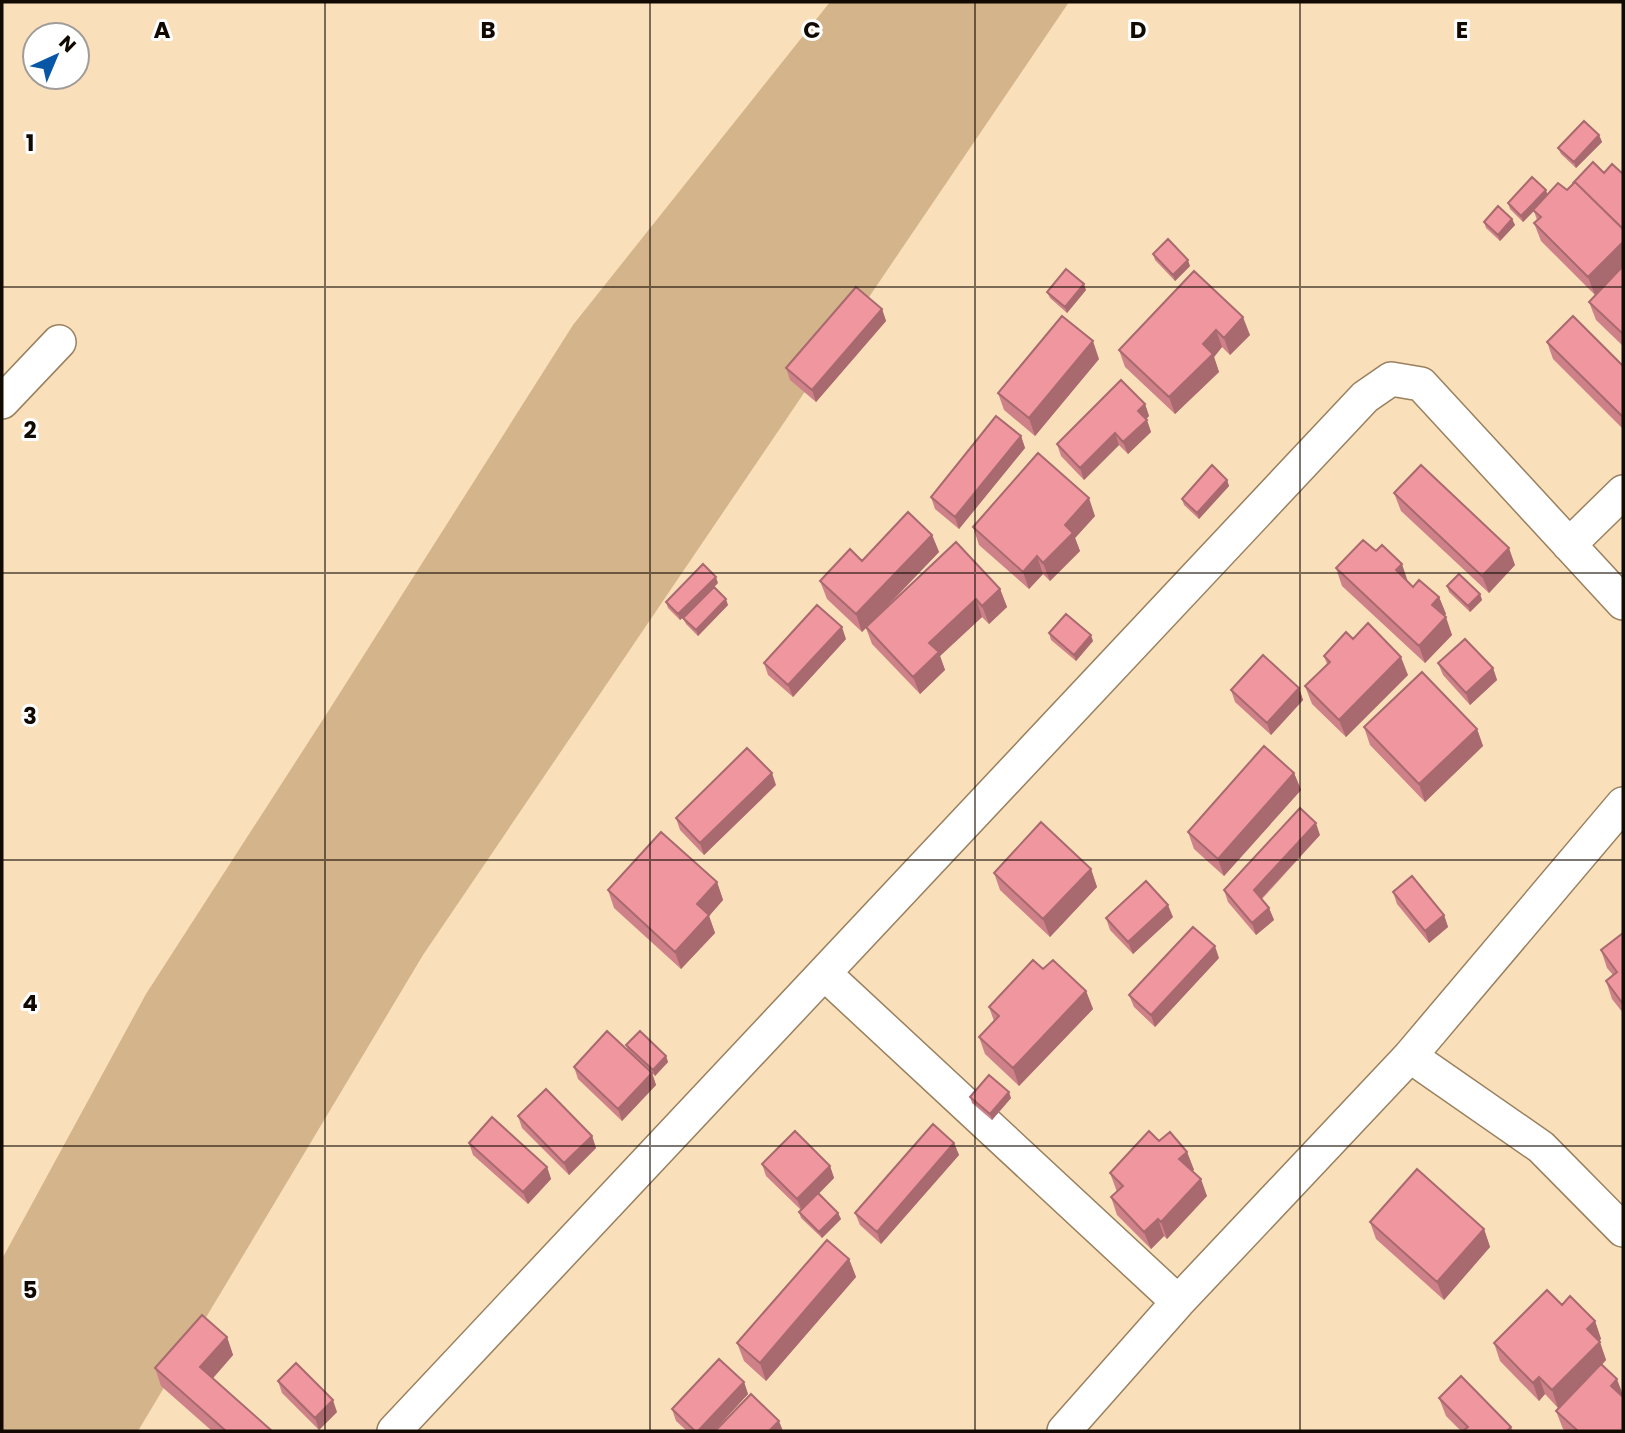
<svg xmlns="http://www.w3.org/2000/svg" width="1625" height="1433" font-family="Poppins,sans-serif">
	<rect width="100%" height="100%" fill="#fadfbb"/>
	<path fill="#d4b48a" d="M830,2H1069L423,955L138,1431H2V1259L146,994L331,707L573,325Z"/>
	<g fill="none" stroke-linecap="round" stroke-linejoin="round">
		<defs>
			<path id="street" d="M2,402L59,342
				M1569,545L1623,492
				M825,974L1178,1302
				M1410,1056L1541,1147L1623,1230
				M394,1431L1365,397L1391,379L1421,384L1623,603
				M1064,1431L1178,1302L1410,1056L1623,804"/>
		</defs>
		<use href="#street" stroke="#99805f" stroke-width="36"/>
		<use href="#street" stroke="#fff" stroke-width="33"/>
	</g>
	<path fill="#ce8188" d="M1599,135L1602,142L1576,168L1561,154L1558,148Z
		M1604,173L1623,174V346L1596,320L1589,302L1623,267L1595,295L1541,241L1534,223L1537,220L1534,211L1523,222L1510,209L1508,203L1567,190Z
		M1512,219L1515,225L1500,241L1486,228L1484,222Z
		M1153,254L1190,266L1175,281L1155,260Z
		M1194,271L1250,335L1230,355L1222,347L1214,357L1219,372L1175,414L1125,367L1119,350Z
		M1086,290L1067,313L1050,298L1047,292Z
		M882,309L886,321L816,402L790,380L786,368Z
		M1547,342L1623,366V429L1553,359Z
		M1099,359L1035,436L1004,410L998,393Z
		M1145,404L1149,416L1146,419L1151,432L1128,454L1119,445L1084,480L1061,456L1057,444Z
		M1021,436L1025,448L959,529L935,509L931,497Z
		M1227,480L1229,486L1199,519L1184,505L1182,499Z
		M1394,493L1515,565L1489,593L1401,511Z
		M1095,516L1075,538L1080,551L1050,581L1043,574L1029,589L979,545L973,527Z
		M932,535L939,552L880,614L1000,589L1007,607L989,624L982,617L940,656L945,670L920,694L872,644L866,628L862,632L827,599L820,581L862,561Z
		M1336,568L1408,582L1413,587L1439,597L1446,614L1444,616L1452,635L1425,663L1342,586Z
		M718,583L714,587L728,605L698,636L686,624L683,618L702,599L680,620L668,608L666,602Z
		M1447,586L1480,594L1482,600L1470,612L1449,592Z
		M1049,633L1093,641L1076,661L1051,640Z
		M846,639L793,697L768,675L764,663Z
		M1324,656L1408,675L1346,737L1312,704L1305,686L1327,664Z
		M1438,663L1493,668L1497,680L1470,705L1443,675Z
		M1299,688L1303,700L1271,735L1235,702L1231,690Z
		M1364,727L1477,729L1483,746L1425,802L1370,745Z
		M1294,773L1301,790L1224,876L1194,849L1188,832Z
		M776,785L704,855L680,830L676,818Z
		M1320,835L1262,899L1269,908L1274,920L1256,935L1228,902L1224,890Z
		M1091,869L1097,887L1050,937L1000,890L994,873Z
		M717,882L723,900L709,916L715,933L681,969L614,908L608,890Z
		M1393,892L1444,915L1448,927L1429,943L1397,904Z
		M1173,917L1133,954L1110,930L1106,918Z
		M1623,933V1013L1612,999L1606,981L1613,975L1607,968L1601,950Z
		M1219,958L1155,1027L1134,1007L1129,995Z
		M1043,969L1086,991L1093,1009L1019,1086L985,1054L979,1037L994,1021L989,1007Z
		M626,1045L666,1056L668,1062L655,1076L652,1073L656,1085L622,1121L578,1079L574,1067L628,1051Z
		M970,1097L1011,1098L992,1120L972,1103Z
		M518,1116L592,1136L596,1148L569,1175L522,1128Z
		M1159,1141L1187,1152L1194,1170L1192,1171L1207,1196L1167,1239L1164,1236L1151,1249L1117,1215L1111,1197L1117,1192L1110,1173Z
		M469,1143L547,1167L551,1179L528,1204L473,1155Z
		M954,1143L959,1155L881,1244L860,1225L855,1213Z
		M762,1164L830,1166L834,1178L819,1193L838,1213L841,1219L822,1238L801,1218L799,1212L801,1210L766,1176Z
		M1370,1222L1484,1229L1490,1247L1444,1300L1376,1239Z
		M849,1259L856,1277L766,1381L744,1361L737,1343Z
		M1562,1305L1595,1321L1601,1339L1599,1341L1606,1360L1602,1365L1623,1431H1565L1563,1429L1556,1411L1570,1397L1558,1408L1545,1394L1539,1401L1500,1361L1494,1343Z
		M227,1337L233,1355L213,1378L272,1431H212L161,1386L155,1368Z
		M278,1381L337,1412L319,1430L282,1393Z
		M744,1382L748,1394L714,1431H687L676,1421L672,1409Z
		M1439,1398L1511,1427L1513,1431H1461L1446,1416Z"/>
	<path fill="#a8696f" d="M1599,135L1602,142L1576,168L1574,162Z
		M1546,190L1548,196L1523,222L1521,216Z
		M1512,219L1515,225L1500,241L1498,235Z
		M1623,242V266L1595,295L1588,277Z
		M1188,260L1190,266L1175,281L1173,275Z
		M1084,284L1086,290L1067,313L1065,307Z
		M882,309L886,321L816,402L812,390Z
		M1243,317L1250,335L1230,355L1224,338Z
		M1216,330L1222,347L1214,357L1219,372L1175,414L1169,397L1203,344Z
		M1093,341L1099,359L1035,436L1029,418Z
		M1145,404L1149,416L1142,423L1138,411Z
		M1147,420L1151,432L1128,454L1123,442Z
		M1115,433L1119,445L1084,480L1080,468Z
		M1021,436L1025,448L959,529L955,517Z
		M1227,480L1229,486L1199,519L1197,513Z
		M1089,498L1095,516L1075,538L1080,551L1050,581L1043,563L1065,525Z
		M932,535L939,552L862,632L856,614Z
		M1509,548L1515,565L1489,593L1482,576Z
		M1037,556L1043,574L1029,589L1023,572Z
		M1402,564L1408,582L1396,570Z
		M716,577L718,583L680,620L678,614Z
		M1000,589L1007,607L989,624L982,606Z
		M1480,594L1482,600L1470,612L1468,606Z
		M1439,597L1446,614L1439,623L1432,605Z
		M726,599L728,605L698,636L696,630Z
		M976,599L982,617L940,656L945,670L920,694L913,677L929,643Z
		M1446,617L1452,635L1425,663L1419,646Z
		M842,627L846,639L793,697L788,685Z
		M1091,635L1093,641L1076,661L1074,655Z
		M1401,657L1408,675L1346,737L1339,720Z
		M1493,668L1497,680L1470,705L1466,693Z
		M1299,688L1303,700L1271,735L1267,723Z
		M1477,729L1483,746L1425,802L1419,784Z
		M772,773L776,785L704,855L700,843Z
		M1294,773L1301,790L1224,876L1218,859Z
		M1316,823L1320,835L1258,902L1254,890Z
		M1091,869L1097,887L1050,937L1043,919Z
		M717,882L723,900L709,916L715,933L681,969L675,952L697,904Z
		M1168,905L1173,917L1133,954L1128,942Z
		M1269,908L1274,920L1256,935L1252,923Z
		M1444,915L1448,927L1429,943L1425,931Z
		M1215,946L1219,958L1155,1027L1151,1015Z
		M1086,991L1093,1009L1019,1086L1013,1068Z
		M666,1056L668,1062L655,1076L653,1070Z
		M652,1073L656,1085L622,1121L618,1109Z
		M1009,1092L1011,1098L992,1120L990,1114Z
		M592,1136L596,1148L569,1175L564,1163Z
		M954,1143L959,1155L881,1244L877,1232Z
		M1187,1152L1194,1170L1186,1177L1179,1159Z
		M830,1166L834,1178L802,1211L797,1199Z
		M547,1167L551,1179L528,1204L523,1192Z
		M1201,1179L1207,1196L1167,1239L1161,1222Z
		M838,1213L841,1219L822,1238L819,1232Z
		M1158,1219L1164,1236L1151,1249L1144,1232Z
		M1484,1229L1490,1247L1444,1300L1437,1282Z
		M849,1259L856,1277L766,1381L760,1363Z
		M1595,1321L1601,1339L1593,1347L1587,1329Z
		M227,1337L233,1355L207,1385L200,1367Z
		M1600,1342L1606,1360L1558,1408L1552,1390Z
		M1539,1377L1545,1394L1539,1401L1533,1383Z
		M1617,1379L1623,1395V1398L1611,1386Z
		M744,1382L748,1394L714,1431H698Z
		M333,1400L337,1412L319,1430L315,1418Z
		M779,1421L783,1431H769Z"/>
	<path fill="#f0969e" stroke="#a8696f" stroke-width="2" d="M1584,121L1599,135L1574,162L1558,148Z
		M1593,162L1604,173L1612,164L1623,174V229L1575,182H1574Z
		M1532,177L1546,190L1521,216L1508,203Z
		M1575,182L1623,229V242L1588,277L1534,223L1541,217L1533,210L1558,183L1567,190Z
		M1498,206L1512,219L1498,235L1484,222Z
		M1168,239L1188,260L1173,275L1153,254Z
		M1623,266V334L1589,302Z
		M1066,269L1084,284L1065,307L1047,292Z
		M1194,271L1243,317L1224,338L1216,330L1203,344L1213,354L1169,397L1119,350Z
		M856,287L882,309L812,390L786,368Z
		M1062,316L1093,341L1029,418L998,393Z
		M1573,316L1623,366V417L1547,342Z
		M1121,380L1145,404L1138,411L1147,420L1123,442L1115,433L1080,468L1057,444Z
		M996,416L1021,436L955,517L931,497Z
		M1038,453L1089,498L1065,525L1073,533L1043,563L1037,556L1023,572L973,527Z
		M1212,465L1227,480L1197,513L1182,499Z
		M1421,465L1509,548L1482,576L1394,493Z
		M908,512L932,535L856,614L820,581L850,549L862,561Z
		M1363,540L1376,551L1382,545L1402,564L1396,570L1413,587L1419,580L1439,597L1432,605L1446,617L1419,646L1336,568Z
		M956,542L1000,589L982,606L976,599L929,643L939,652L913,677L866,627Z
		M703,564L716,577L678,614L666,602Z
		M1459,574L1480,594L1468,606L1447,586Z
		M714,587L726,599L696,630L683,618Z
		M817,605L842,627L788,685L764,663Z
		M1066,614L1091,635L1074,655L1049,633Z
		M1368,623L1401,657L1339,720L1305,686L1330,662L1324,656L1346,632L1353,639Z
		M1465,639L1493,668L1466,693L1438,663Z
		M1263,655L1299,688L1267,723L1231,690Z
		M1422,672L1477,729L1419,784L1364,727Z
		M1264,746L1294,773L1218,859L1188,832Z
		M747,748L772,773L700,843L676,818Z
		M1300,808L1316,823L1254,890L1269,908L1252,923L1224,890Z
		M1041,822L1091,869L1043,919L994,873Z
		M661,832L717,882L697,904L709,915L675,952L608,890Z
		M1412,876L1444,915L1425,931L1393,892Z
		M1146,881L1168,905L1128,942L1106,918Z
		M1193,927L1215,946L1151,1015L1129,995Z
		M1623,933V1004L1606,981L1617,972L1601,950Z
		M1033,960L1043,969L1053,960L1086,991L1013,1068L979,1037L999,1016L989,1007Z
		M607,1031L652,1073L618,1109L574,1067Z
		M640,1031L666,1056L653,1070L626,1045Z
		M989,1075L1009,1092L990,1114L970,1097Z
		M546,1089L592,1136L564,1163L518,1116Z
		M492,1117L547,1167L523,1192L469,1143Z
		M933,1124L954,1143L877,1232L855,1213Z
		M795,1131L830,1166L797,1199L762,1164Z
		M1149,1131L1159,1141L1170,1132L1187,1152L1179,1159L1201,1179L1161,1222L1158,1219L1144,1232L1111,1197L1123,1186L1110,1173Z
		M1417,1169L1484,1229L1437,1282L1370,1222Z
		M818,1193L838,1213L819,1232L799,1212Z
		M827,1240L849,1259L760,1363L737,1343Z
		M1547,1290L1562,1305L1570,1296L1595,1321L1587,1329L1600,1342L1552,1390L1539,1377L1533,1383L1494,1343Z
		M202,1315L227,1337L200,1367L272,1431H226L155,1368Z
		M719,1359L744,1382L698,1431H695L672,1409Z
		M296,1363L333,1400L315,1418L278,1381Z
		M1601,1364L1617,1379L1611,1386L1623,1397V1431H1578L1556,1411Z
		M1461,1376L1511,1427L1507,1431H1463L1468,1427L1439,1398Z
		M751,1394L779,1421L769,1431H715Z"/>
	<path fill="none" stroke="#120a01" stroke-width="2" stroke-opacity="0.55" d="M325,2V1431M650,2V1431M975,2V1431M1300,2V1431M2,287H1623M2,573H1623M2,860H1623M2,1146H1623"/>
	<g font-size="23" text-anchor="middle" font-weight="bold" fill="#120a01" stroke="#fff" stroke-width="6" stroke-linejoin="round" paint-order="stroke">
		<text x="162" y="38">A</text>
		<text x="488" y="38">B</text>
		<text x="812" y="38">C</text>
		<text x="1138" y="38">D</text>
		<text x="1462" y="38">E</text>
		<text x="30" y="151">1</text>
		<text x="30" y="438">2</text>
		<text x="30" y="724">3</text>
		<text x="30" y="1011">4</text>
		<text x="30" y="1298">5</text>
	</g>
	<rect width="1625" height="1433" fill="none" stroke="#120a01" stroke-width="7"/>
	<g transform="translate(56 56) rotate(44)"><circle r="33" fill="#ffffff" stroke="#a09d99" stroke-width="2"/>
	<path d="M0-5L12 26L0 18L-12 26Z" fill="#0857a6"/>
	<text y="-10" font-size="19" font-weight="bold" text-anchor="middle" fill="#120a01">N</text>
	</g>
</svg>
